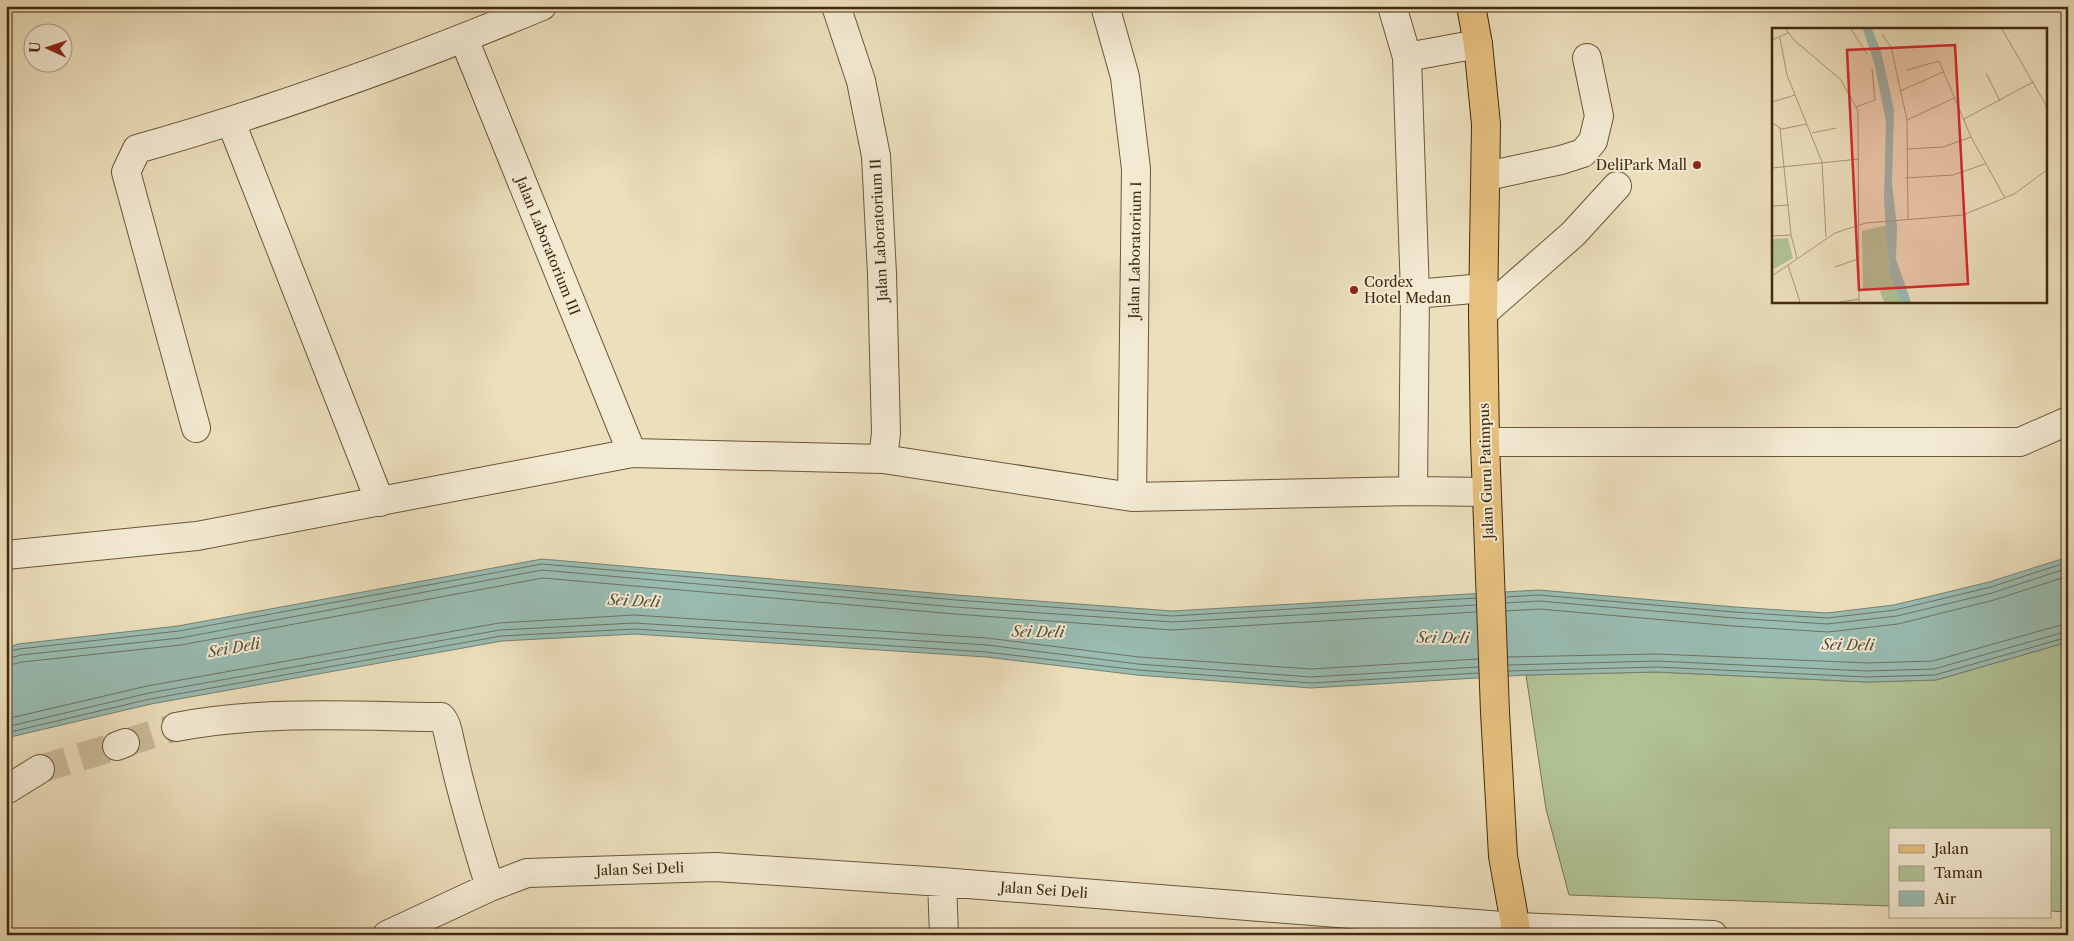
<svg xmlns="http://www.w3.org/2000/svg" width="2074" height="941" font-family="'Libre Caslon Text',serif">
	<rect width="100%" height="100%" fill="#ecdfbc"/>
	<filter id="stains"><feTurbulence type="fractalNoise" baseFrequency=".004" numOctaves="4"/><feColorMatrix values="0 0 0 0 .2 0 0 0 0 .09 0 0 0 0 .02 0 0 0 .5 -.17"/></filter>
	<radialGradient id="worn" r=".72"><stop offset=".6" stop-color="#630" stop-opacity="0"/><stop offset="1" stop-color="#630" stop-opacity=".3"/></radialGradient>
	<path fill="#b1c396" stroke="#7a7652" d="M2068,642V912L2050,911V830H1890V906L1569,895L1546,809L1526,675L1657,672L1867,682L1936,680Z"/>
	<path fill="#99bcb2" stroke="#768170" d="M2068,557V642L1936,680L1867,682L1657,672L1526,675L1311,688L1137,675L986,657L635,634L502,641L151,704L6,738V648L18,644L178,626L542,559L956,595L1172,611L1539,590L1735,607L1827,613L1894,605L1989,582Z"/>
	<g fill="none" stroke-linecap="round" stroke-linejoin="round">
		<path stroke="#6e7260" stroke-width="1" d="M1506,597L1539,595L1734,612L1827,618L1895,610L1991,587L2068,562
			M1506,603L1539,601L1734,618L1827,624L1897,616L1992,593L2068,568
			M1506,611L1539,609L1733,626L1828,632L1898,624L1994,600L2068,576
			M6,652L19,649L179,631L542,564L956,600L1172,616L1476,598
			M1508,657L1657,654L1867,663L1933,661L2068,623
			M6,659L21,655L180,638L542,570L955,607L1172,622L1476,605
			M1508,665L1657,661L1867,671L1934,669L2068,631
			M6,666L22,662L181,645L543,578L955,614L1172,630L1476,612
			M1508,671L1657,667L1867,677L1935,675L2068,637
			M6,719L147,686L499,623L634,615L987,638L1139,657L1311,669L1478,659
			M6,727L149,693L500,630L634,623L987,645L1138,664L1311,677L1478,667
			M6,733L150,699L501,636L635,629L986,652L1138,670L1311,683L1479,673"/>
		<path stroke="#cabb99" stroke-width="28" stroke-dasharray="28 14" stroke-linecap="butt" d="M125,743L176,727
			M40,769L117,746"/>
		<defs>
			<path id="minor" d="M836,6L861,81L876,156L882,274L886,433L883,459
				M1105,6L1125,77L1136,169L1132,497
				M1392,6L1407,57L1415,294L1413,491
				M464,39L632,453
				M1407,57L1478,44
				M231,122L380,502
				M1487,176L1561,160L1583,153L1593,141L1599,116L1587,58
				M1415,294L1484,288
				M1483,313L1573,234L1617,186
				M196,428L126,172L137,149C275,110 410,61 542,6
				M1485,442H2020L2068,421
				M6,555L197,536L632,453L883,459L1132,497L1413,491L1486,492
				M176,727C263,710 353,716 441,717C448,724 449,740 452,750C462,796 476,842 490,887
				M117,746L125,743
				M6,790L40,769
				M942,882L944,935
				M387,935L490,887L527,873L716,867L942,882L1515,927L1713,935"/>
			<path id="major" d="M1471,6L1478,44L1486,124L1483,313L1485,442L1495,712L1503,856L1517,935"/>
		</defs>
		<use href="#minor" stroke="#6c5639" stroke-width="30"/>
		<use href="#major" stroke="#42290d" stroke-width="30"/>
		<use href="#minor" stroke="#f3ead3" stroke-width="28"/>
		<use href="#major" stroke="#e6c07e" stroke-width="28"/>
	</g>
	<g fill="#8f2418" stroke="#f3ead3" stroke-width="2">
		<circle cx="1697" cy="165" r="5"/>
		<circle cx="1354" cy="290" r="5"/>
	</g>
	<g text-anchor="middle" stroke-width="4" stroke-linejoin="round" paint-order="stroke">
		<g font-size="14" fill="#42290d" stroke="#f3ead3" text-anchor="end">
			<text x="1687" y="170">DeliPark Mall</text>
			<text x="1364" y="287" text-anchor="start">Cordex<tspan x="1364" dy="16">Hotel Medan</tspan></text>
		</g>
		<g font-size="14" fill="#42290d" stroke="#f3ead3">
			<text transform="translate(879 230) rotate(-93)" y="5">Jalan Laboratorium II</text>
			<text transform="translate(548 246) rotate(68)" y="5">Jalan Laboratorium III</text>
			<text transform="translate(1135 250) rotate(-89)" y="5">Jalan Laboratorium I</text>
			<text transform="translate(1486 471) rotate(-92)" y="5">Jalan Guru Patimpus</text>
			<text transform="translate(640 869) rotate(-2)" y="5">Jalan Sei Deli</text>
			<text transform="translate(1044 890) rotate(4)" y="5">Jalan Sei Deli</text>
		</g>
		<g font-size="15" font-style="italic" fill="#584e36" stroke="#f3ead3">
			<text transform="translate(634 601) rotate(3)" y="5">Sei Deli</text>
			<text transform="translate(1038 632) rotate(1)" y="5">Sei Deli</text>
			<text transform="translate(1443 638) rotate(1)" y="5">Sei Deli</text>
			<text transform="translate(1848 645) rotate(1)" y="5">Sei Deli</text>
			<text transform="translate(234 648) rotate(-10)" y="5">Sei Deli</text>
		</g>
	</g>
	<g transform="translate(1772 28)">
		<rect width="275" height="275" fill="#ecdfbc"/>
		<path d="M115,197L116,236L129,274H112L107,261H91L90,203ZM16,210L21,230L0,242V211Z" fill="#b1c396"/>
		<path d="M91,1H100L109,23L122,82L120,156L125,198L124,231L139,274H129L117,244L112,172L114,94L103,38Z" fill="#99bcb2"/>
		<path fill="none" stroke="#a89676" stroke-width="1" d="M14,1L22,12L69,52L86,83L87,274M79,1L95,26M230,1L275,79M110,6L119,19L135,92L136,191M8,10L15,47L50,134L54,209M0,12L16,5M135,42L167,33L199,109L233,170M214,45L228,73M128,63L171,44M0,74L23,67M84,79L103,72L100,41M192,91L261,54M135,92L182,70M0,95L10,101L35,96M8,100L19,207L25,230M40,105L64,100M136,121L171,119L199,109M0,140L87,131M133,150L181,147L213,136M0,178L17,177M0,208L19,207M16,237L28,274M63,239L86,231M0,248L63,205L94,195L191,187L242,166L275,142M68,274L87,271"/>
		<path fill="#d62828" fill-opacity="0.15" stroke="#d62828" stroke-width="2.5" d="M183,17L196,256L87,262L75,22Z"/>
		<rect width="275" height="275" fill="none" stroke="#42290d" stroke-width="2.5"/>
	</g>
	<rect width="2074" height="941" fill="none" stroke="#ecdfbc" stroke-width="25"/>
	<rect x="8" y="8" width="2059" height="926" fill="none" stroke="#42290d" stroke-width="2.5"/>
	<rect x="12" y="12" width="2049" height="916" fill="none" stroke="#42290d"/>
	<rect x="1889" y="828" width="162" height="90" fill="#f3ead3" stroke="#ac9d84"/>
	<rect x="1899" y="845" width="25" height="8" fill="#e6c07e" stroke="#ac9d84"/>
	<text x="1934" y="854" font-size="15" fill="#42290d">Jalan</text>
	<rect x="1899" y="866" width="25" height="15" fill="#b1c396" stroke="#ac9d84"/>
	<text x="1934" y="878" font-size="15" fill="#42290d">Taman</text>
	<rect x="1899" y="891" width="25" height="15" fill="#99bcb2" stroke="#ac9d84"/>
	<text x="1934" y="904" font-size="15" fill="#42290d">Air</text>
	<g transform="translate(48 48) rotate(273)"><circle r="24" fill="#f3ead3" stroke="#ac9d84"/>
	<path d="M0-4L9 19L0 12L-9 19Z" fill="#8f2418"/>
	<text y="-8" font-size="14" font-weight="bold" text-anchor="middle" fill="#42290d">U</text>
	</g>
	<rect width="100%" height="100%" filter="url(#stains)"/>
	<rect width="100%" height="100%" fill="url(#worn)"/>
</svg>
